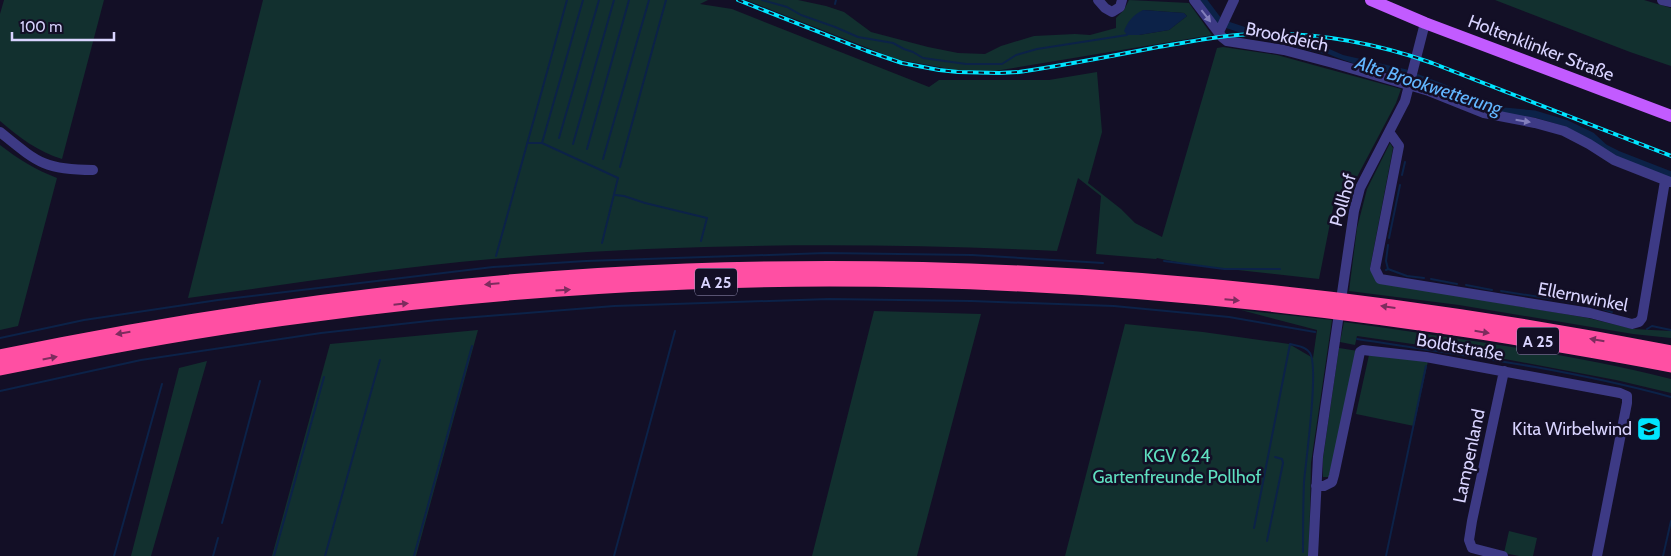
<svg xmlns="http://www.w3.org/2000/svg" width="1671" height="556" font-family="Cabin,sans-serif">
	<rect width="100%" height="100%" fill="#130f26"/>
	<path fill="#12302f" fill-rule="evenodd" d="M4,0H104L62,159C38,152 19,137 0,121V14Z
		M263,0H708L700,4L732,9L929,87L939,80H1049L1097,72L1102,132L1088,183L1121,209L1135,223L1162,237L1217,48L1223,47L1277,55L1401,89L1396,103L1357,177L1335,198L1319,279L1192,265L1157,258L1156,259L1096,254L1101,196L1078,178L1057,251C869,242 679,243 492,259C390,268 289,284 188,298Z
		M746,0H798L826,6L844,12L871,32L928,47L958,53L985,54L1001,46L1034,36L1075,34L1090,35L1116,28V18L1124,10L1129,0L1189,3L1212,35L995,71L955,70L896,59ZM1143,10L1184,13L1187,16L1169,30L1139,35H1127Z
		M1495,0H1644L1671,8V66L1630,52Z
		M1390,143L1393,148L1370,268L1377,282L1588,318L1633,329L1671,331V338L1633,334L1459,305L1349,291L1357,228L1367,189Z
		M0,145C18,159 36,170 57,178L18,326L0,330Z
		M1241,310L1332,320L1311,463L1309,556H1065L1125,324L1203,332L1289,344L1313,358L1317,330Z
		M874,311L981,314L917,556H812Z
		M1344,322C1453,338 1564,352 1671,379V393L1616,380L1468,352L1357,336L1355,345L1340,342Z
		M478,330L416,556H272L330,344Z
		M1339,348L1358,351L1331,477H1323V458Z
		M1369,355L1428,361L1414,426L1356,414Z
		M207,361L151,556H131L179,368Z
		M1509,531L1537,538L1533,556H1519L1504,553Z"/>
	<path fill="#0c2248" d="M1143,10L1184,13L1187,16L1169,30L1139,35H1127L1124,31C1128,21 1133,15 1143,10Z
		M1305,42L1318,44L1343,55L1409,70L1407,77C1372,69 1336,61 1305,42Z"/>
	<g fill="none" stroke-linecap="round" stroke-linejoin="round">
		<path stroke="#0c2248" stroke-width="2" d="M762,0L787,7L801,15L835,27L858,37L893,43L904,49L913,52L923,58L966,64H1002L1016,55L1037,49L1127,35
			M835,4L836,0
			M559,138L599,0
			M527,143H542L618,178L602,243
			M542,143L583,0
			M573,144L614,0
			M587,149L629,0
			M603,159L649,0
			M620,167L666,0
			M1402,175L1405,162
			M615,195L624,196L645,203L707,218L701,241
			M1389,238L1400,185
			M1388,245L1386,261L1388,269
			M496,256L567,0
			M1164,261L1224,269H1280
			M1386,270L1388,269L1407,276L1424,278
			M1431,279L1457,284
			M1466,285L1492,290
			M1501,291L1552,299
			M1559,300L1579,303
			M1586,305L1597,307
			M1603,309L1612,312
			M1647,329L1652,326L1671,330
			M0,338L84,320L218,300L493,267L586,261L826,253L972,255L1103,263
			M1357,339C1462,355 1568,369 1671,397
			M0,391L141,360L321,333L437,320L614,306L829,299L971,301L1114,306L1229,317L1315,332
			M222,523L260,381
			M1254,528L1290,344C1296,346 1306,346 1310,353C1319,367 1306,460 1304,482C1303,506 1303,529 1303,552
			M1267,541L1283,463L1282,459L1275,457
			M114,556L162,384
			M213,556L218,538
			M274,556L324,377
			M325,556L380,360
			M414,556L472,346
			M614,556L675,331
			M1386,556L1426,366
			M1663,556L1671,521"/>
		<path stroke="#0c2248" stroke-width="7" d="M1203,0L1219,21L1228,25L1255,34L1323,50
			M1408,74L1504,111L1535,114L1565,123L1592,136L1605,148L1617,154L1671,175"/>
		<path stroke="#3d3a85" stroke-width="10" d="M1098,0L1105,8L1112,12L1120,7L1122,0
			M1194,0L1222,37L1227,41L1284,50L1333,63L1429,91L1484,113L1535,123L1564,131L1589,144L1614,160L1670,182
			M1662,0L1671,2
			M1219,32L1234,0
			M0,132C37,162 44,170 93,170
			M1389,132L1399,146L1375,269L1380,279L1590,313L1632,324L1639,322L1642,318L1665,181
			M1316,486H1324L1332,482L1334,475L1360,352L1363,350L1426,357L1620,393L1627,396V403L1597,556
			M1313,556L1318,457L1354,211L1360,188L1405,101L1425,23
			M1503,556L1472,548L1469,540L1472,521L1504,371"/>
		<path stroke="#c25bff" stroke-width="12" d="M1371,0L1425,23L1671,116"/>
		<path stroke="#ff4fa3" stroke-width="15" d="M0,357C226,310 456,280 687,271C1016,259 1348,290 1671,353
			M0,368C102,347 205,328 308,315C434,298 561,287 687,282C955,271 1224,292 1488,333C1549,343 1610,353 1671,365"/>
		<defs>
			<path id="rail" d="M738,0L867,51L902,63L939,70L958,72L999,73L1019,72C1066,65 1112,56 1158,47C1185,43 1211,37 1237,35C1304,30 1370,41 1432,63L1671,156"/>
		</defs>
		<use href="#rail" stroke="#00e5ff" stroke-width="4"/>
		<use href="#rail" stroke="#130f26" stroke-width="2" stroke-dasharray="5.5" stroke-linecap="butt"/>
	</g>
	<defs><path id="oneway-solid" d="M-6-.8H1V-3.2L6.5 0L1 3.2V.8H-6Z" transform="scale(1.25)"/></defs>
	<g fill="#837fbc">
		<use href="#oneway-solid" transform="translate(1206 16) rotate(52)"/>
		<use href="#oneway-solid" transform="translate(1523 121) rotate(9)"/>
	</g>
	<g fill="#7d2c5e">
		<use href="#oneway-solid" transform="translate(492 284) rotate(175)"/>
		<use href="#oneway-solid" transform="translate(563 290) rotate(-4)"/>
		<use href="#oneway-solid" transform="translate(1232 300) rotate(5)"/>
		<use href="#oneway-solid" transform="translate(401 304) rotate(-6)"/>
		<use href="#oneway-solid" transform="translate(1388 307) rotate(-172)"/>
		<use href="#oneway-solid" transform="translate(1482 332) rotate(9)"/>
		<use href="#oneway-solid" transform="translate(123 333) rotate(170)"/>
		<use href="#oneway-solid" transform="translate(1597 340) rotate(-170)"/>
		<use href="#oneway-solid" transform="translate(50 358) rotate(-11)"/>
	</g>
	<defs>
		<symbol id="school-square" viewBox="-11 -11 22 22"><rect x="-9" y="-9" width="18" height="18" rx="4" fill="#00e5ff" stroke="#130f26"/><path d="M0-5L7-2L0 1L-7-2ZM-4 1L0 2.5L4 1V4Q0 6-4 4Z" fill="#111"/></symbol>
	</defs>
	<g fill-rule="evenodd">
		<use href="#school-square" x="1635" y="415" width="28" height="28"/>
	</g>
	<g text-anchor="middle" stroke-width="5" stroke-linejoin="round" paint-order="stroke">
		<g fill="#130f26" stroke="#9e99be" stroke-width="1">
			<rect x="695" y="268.5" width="42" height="27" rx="4"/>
			<rect x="1517" y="327.5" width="42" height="27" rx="4"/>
		</g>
		<g font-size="16" font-weight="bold" fill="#d9d4ff">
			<text x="716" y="288">A 25</text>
			<text x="1538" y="347">A 25</text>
		</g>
		<g font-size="18" fill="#d9d4ff" stroke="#130f26">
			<text transform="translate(1287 37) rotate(12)" y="6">Brookdeich</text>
			<text transform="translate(1541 48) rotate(21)" y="6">Holtenklinker Straße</text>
			<text transform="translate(1343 200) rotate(-74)" y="6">Pollhof</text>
			<text transform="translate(1583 297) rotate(11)" y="6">Ellernwinkel</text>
			<text transform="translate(1460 347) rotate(10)" y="6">Boldtstraße</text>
			<text transform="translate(1469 456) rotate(-78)" y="6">Lampenland</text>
		</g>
		<g font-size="18" fill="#d9d4ff" stroke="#130f26" text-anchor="end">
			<text x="1632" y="435">Kita Wirbelwind</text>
		</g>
		<g font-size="18" fill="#5fe0c0" stroke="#130f26">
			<text x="1177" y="462">KGV 624<tspan x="1177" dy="21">Gartenfreunde Pollhof</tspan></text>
		</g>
		<g font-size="19" font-style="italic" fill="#62b6ff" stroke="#130f26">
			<text transform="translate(1429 85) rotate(18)" y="7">Alte Brookwetterung</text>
		</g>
	</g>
	<path d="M12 32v8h102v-8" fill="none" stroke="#d9d4ff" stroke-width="2.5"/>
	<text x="20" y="32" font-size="15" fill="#d9d4ff" stroke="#130f26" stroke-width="4" paint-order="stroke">100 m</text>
</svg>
